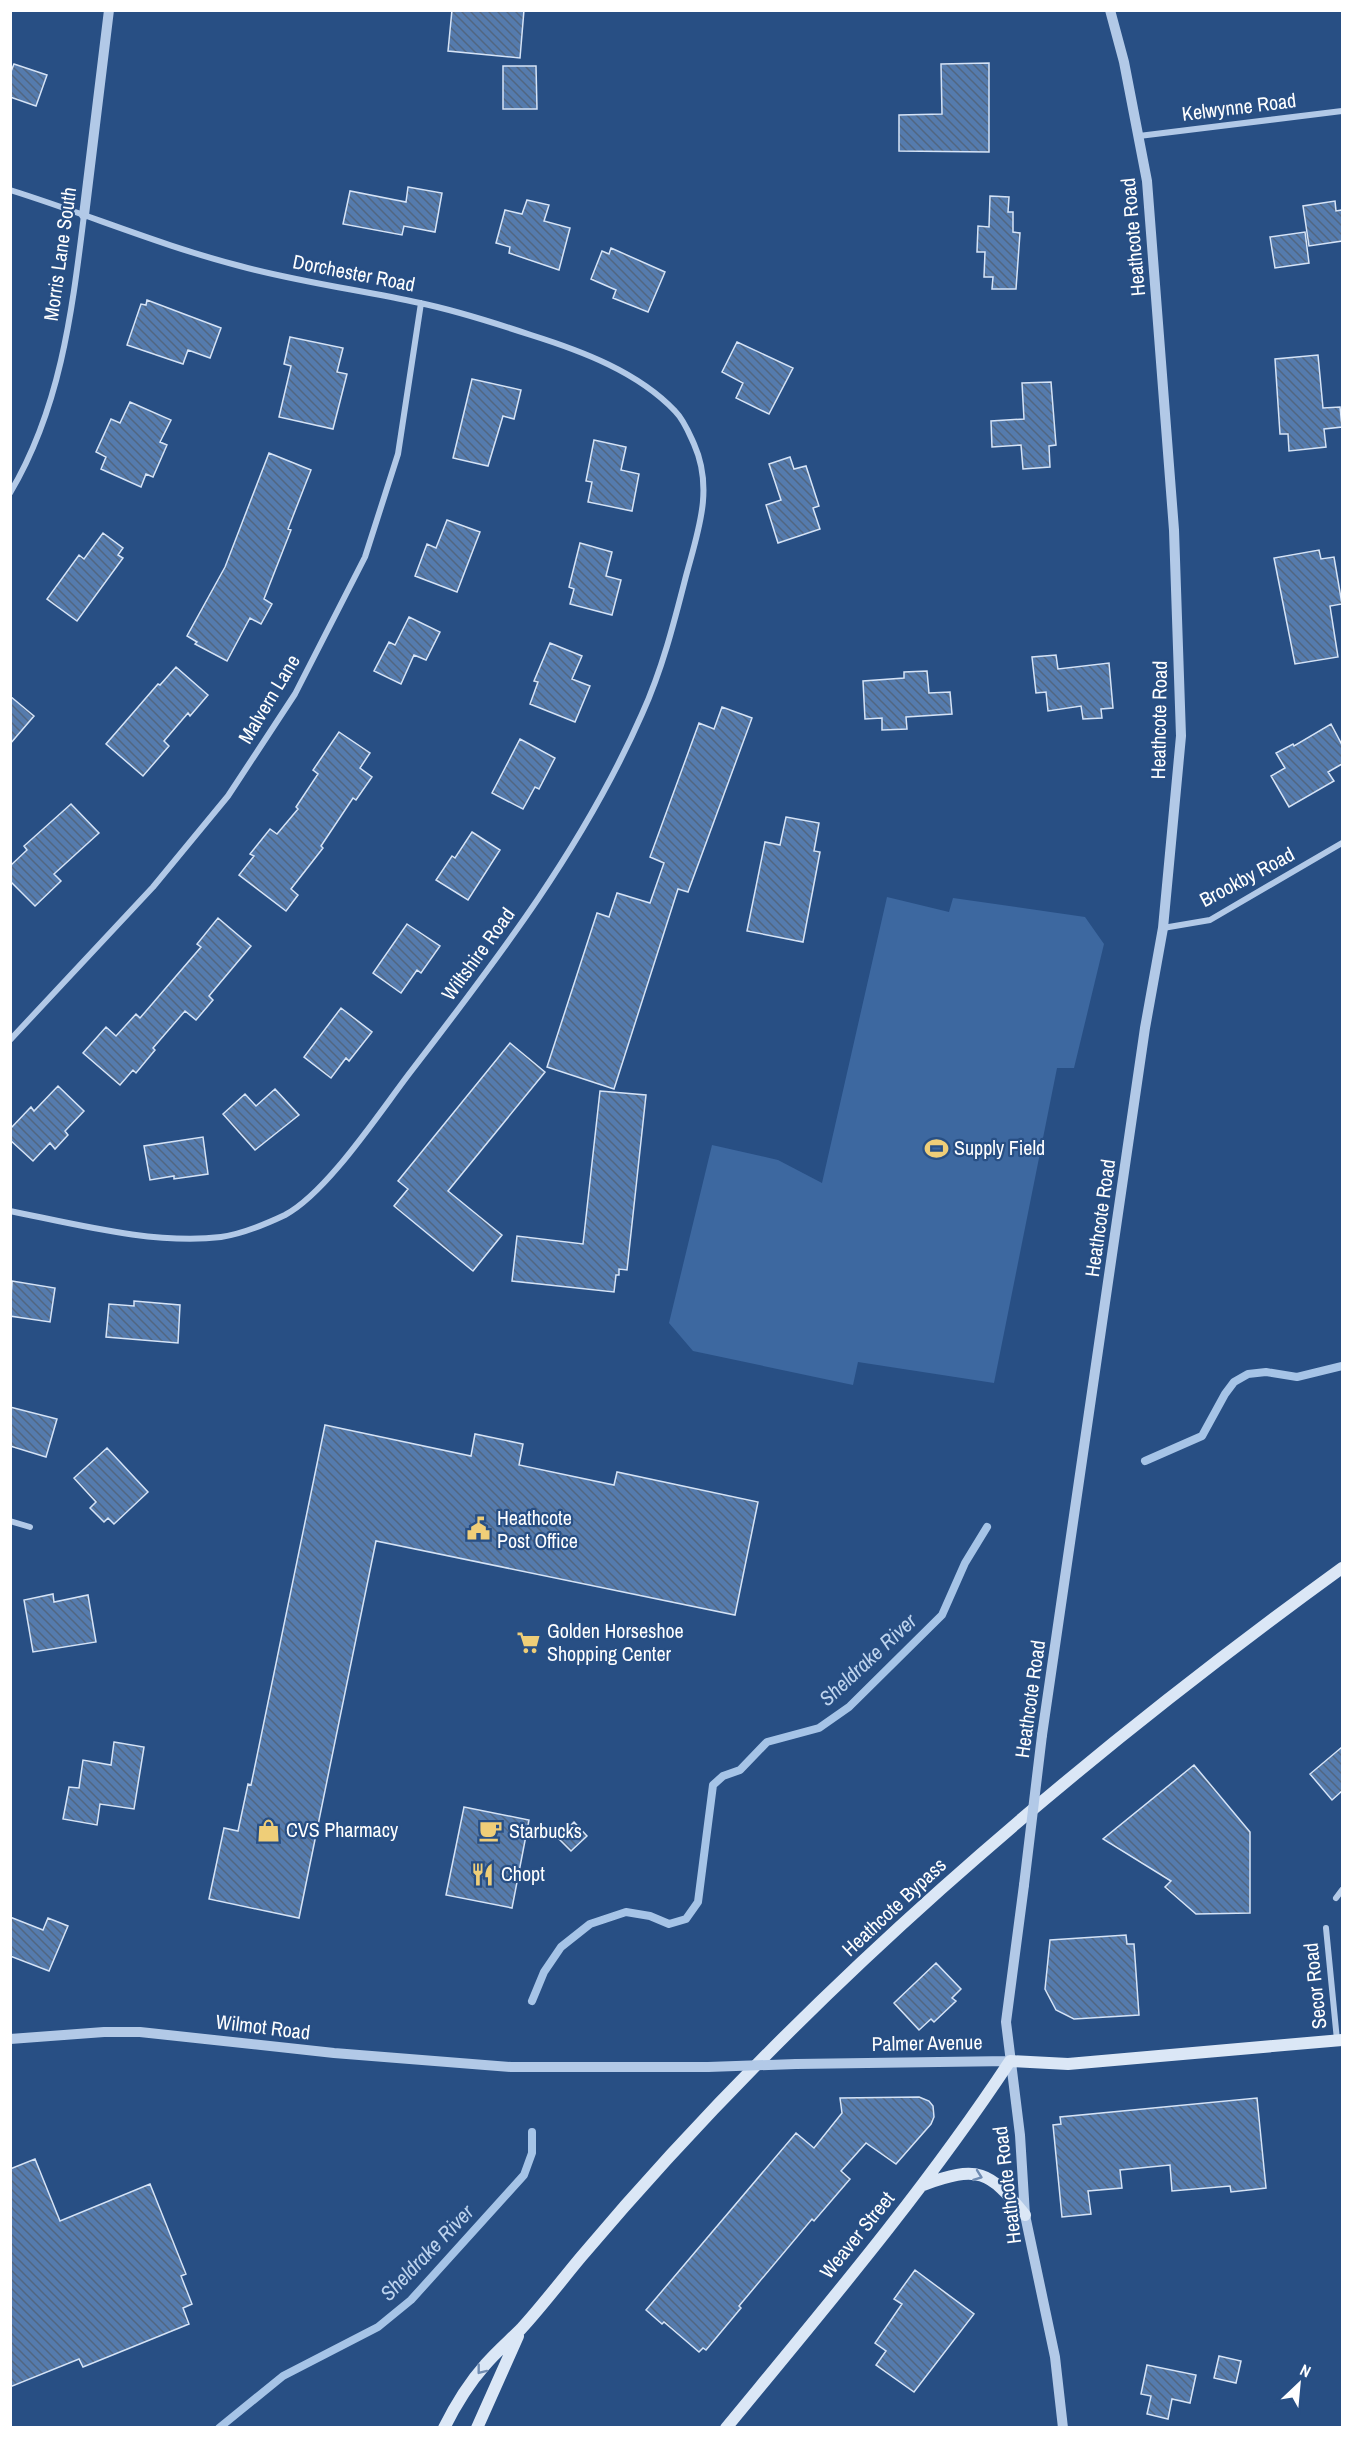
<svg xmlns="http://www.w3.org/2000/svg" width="1353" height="2438" font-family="'Archivo Narrow',sans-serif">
	<defs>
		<pattern id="building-back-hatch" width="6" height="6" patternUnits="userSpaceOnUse" patternTransform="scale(1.5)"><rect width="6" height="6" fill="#557bad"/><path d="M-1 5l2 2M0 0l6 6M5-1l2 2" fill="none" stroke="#516681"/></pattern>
	</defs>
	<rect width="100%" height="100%" fill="#284f84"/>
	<path fill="#3d68a0" d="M887,897L949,912L953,898L1085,917L1104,944L1074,1068H1057L994,1383L858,1362L853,1385L693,1351L669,1323L712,1145L778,1160L822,1183Z"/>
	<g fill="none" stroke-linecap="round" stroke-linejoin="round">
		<path stroke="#a6c4e7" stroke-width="8" d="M1145,1461L1202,1436L1225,1394L1234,1382L1248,1374L1266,1372L1297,1377L1342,1366
			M532,2001L544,1972L561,1947L590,1924L626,1912L650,1916L669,1924L686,1919L698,1902L713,1785L723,1776L740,1770L767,1742L819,1728L849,1707L942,1615L965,1563L987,1527
			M219,2428L283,2376L378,2327L411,2300L524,2175L532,2153V2132"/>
	</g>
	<path fill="url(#building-back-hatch)" stroke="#d5e3f6" stroke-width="1.5" d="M452,10H524L520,58L448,51Z
		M989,63V152L899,151V115L942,114L941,64Z
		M14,64L47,75L36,106L10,97V74Z
		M503,66H536L537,109H503Z
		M408,187L442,193L435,232L404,226L402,235L343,224L350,191L406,202Z
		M990,196L1009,197L1008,212H1013V232L1020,233L1016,289H992L993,277H984L985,252H977L978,226L989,227Z
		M527,200L549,205L544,221L570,228L559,270L509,253L510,247L496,243L505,210L522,214Z
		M1335,201L1336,211L1342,210V241L1309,246L1303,206Z
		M1305,232L1309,263L1275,268L1270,237Z
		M611,248L665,272L648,312L613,298L616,290L591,279L602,251L609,254Z
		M147,300L221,328L210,358L188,350L183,364L127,345L141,304L146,305Z
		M290,337L343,348L337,372L347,374L333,429L279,417L291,366L284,364Z
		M737,342L793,368L769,414L736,398L743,383L722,372Z
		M1318,355L1323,408L1340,407L1342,427L1324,429L1326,447L1289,451L1288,434H1280L1275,359Z
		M472,379L521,390L514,419L503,416L488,466L453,458Z
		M1051,382L1056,445L1049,446L1050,467L1023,469L1021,445L992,447L991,421L1024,419L1022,383Z
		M130,402L171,420L160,442L167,445L153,477L146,474L141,487L101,469L106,457L96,452L111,419L120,423Z
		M594,440L626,447L621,470L639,474L632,511L588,502L592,482L586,481Z
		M269,453L311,470L288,529L291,530L264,599L272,604L261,624L250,618L227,661L195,644L197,642L187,636L225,567Z
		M790,457L794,469L806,466L819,506L813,508L820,529L778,543L766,505L781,500L769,464Z
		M447,520L480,532L457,592L415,576L427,544L436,548Z
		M103,533L123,548L118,555L123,558L77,621L47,599L79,555L84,559Z
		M580,543L612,552L606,576L621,580L612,615L570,604L574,589L569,587Z
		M1319,550L1321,559L1334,557L1342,604L1330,606L1338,657L1295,664L1274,558Z
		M409,617L440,632L426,660L414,655L401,684L374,671L389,642L395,645Z
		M550,643L582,656L572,679L590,686L575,722L530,704L538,682L534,681Z
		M1056,655L1058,669L1109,663L1113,708L1101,709L1102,718L1083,719L1081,706L1048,711L1046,692L1036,693L1032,657Z
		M176,667L208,695L190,716L188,713L164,741L169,746L143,776L106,744L158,684L160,685Z
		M927,671L929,693L950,692L952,714L906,717L907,729L882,730V718L865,719L863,681L904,678V672Z
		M10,696L34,716L10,744Z
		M722,707L752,718L688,892L678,889L614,1089L547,1067L597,913L609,917L617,893L650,903L664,863L650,857L699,723L714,729Z
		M1331,724L1342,745V764L1328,772L1334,781L1289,807L1271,776L1285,768L1276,753L1293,744L1294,746Z
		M339,732L370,753L360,768L372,777L356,800L353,798L321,846L323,848L291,889L298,895L286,911L239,875L254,856L250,854L270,829L277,834L298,809L296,807L318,774L313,770Z
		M520,739L555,758L539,789L535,787L523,809L492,793Z
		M71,804L99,833L54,874L61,881L35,906L10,881V866L27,850L24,846Z
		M786,817L819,823L814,851L820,852L803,942L747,931L765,842L780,845Z
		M472,832L500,850L468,900L436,880L452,856L455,858Z
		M218,918L251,946L209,996L213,1000L196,1020L185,1011L153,1048L155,1050L136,1073L133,1070L120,1085L83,1053L106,1027L116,1036L136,1014L140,1018L201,947L197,944Z
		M407,924L440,946L421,973L417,970L401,993L373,973Z
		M341,1008L372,1032L349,1061L346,1058L331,1078L304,1057Z
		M510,1043L545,1072L448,1191L502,1235L473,1271L394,1206L408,1189L398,1181Z
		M58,1086L84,1111L65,1131L68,1135L55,1149L50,1143L33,1161L10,1140V1129L31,1107L34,1111Z
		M275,1089L299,1115L255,1150L223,1114L245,1094L256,1106Z
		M600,1091L646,1095L627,1270L619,1269V1275H616L614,1292L512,1281L517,1236L583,1244Z
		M203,1137L208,1174L174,1179V1176L150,1180L144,1146Z
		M12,1281L55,1288L50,1322L10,1316Z
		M134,1301L180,1305L178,1343L106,1337L109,1304L134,1306Z
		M10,1407L57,1419L46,1457L10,1446Z
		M325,1425L471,1456L475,1434L523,1444L519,1465L614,1485L617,1472L758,1502L735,1615L376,1541L299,1918L209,1899L224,1828L238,1831L248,1784L251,1785Z
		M107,1448L148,1492L114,1524L108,1518L104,1522L90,1508L96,1502L74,1478Z
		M53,1594L54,1602L88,1595L96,1642L33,1652L24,1600Z
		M114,1742L144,1747L134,1809L100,1804L97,1825L63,1819L69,1787L79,1788L83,1760L111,1765Z
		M1342,1747V1791L1332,1800L1310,1774Z
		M1194,1765L1250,1832V1913L1196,1914L1165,1887L1171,1881L1103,1839Z
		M464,1807L529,1820L512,1908L446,1895Z
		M574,1822L587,1836L571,1851L558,1838Z
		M10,1917L43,1930L48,1918L68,1926L49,1971L10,1956Z
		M1126,1935L1127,1944H1134L1139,2015L1074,2019L1056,2010L1045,1989L1050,1940Z
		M936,1963L961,1989L952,1998L956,2001L934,2022L931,2019L919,2030L894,2003Z
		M919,2097L929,2101L933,2106L934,2117L931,2124L896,2164L866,2143L841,2171L850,2179L814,2221L812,2219L739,2306L741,2308L706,2350L703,2348L699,2352L664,2322L662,2324L646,2310L796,2133L814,2148L842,2113L840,2098Z
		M1257,2098L1266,2188L1231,2192L1230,2186L1172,2191L1170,2165L1120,2170L1122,2188L1088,2191L1091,2214L1062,2217L1053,2125L1061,2124L1060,2117Z
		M35,2159L60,2221L150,2184L186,2274L181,2276L192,2304L183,2308L189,2324L83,2367L79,2359L10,2387V2169Z
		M915,2270L974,2314L914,2392L876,2365L886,2351L875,2343L902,2304L894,2299Z
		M1219,2356L1241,2361L1236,2383L1214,2378Z
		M1147,2365L1196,2375L1190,2403L1172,2399L1168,2419L1147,2414L1151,2396L1141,2394Z"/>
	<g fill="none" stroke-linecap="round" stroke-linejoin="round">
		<path stroke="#b2c9e7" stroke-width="6" d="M1139,136L1342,111
			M10,190C87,214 162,246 240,266C299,282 360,290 420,303C458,311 495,323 531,335C582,351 638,372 675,411C684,420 689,433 694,444C714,489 698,531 686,576C674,623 662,670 642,714C584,846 499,957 412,1070C381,1110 328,1192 285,1215C266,1224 242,1234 221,1237C155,1245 75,1224 10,1211
			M10,493C61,407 72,311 84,215
			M1163,928L1210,920L1342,843
			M10,1040L153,887L228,796L295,694L365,557L398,454L421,303
			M10,1521L30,1527
			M1336,1898L1342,1890
			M1326,1928L1337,2040"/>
		<path stroke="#b2c9e7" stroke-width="10" d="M84,215L109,10
			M1042,1735L1145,1028L1163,928L1181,736L1174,530L1147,181L1124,62L1110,10
			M1024,1885L1006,2022L1020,2135L1025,2215L1055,2357L1063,2428
			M10,2039L104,2032H140L334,2053L511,2067H708
			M796,2064L1010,2061"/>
		<path stroke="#dbe7f6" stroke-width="12" d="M923,2185C978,2165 989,2170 1025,2215
			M444,2428C455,2406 469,2383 485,2365C496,2352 509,2341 521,2329C542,2306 561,2281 581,2257C802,1995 1065,1769 1342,1568
			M477,2428L518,2336
			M726,2428C824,2309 925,2190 1010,2061L1068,2064L1342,2040"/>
		<path stroke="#b2c9e7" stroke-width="10" d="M1024,1885L1042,1735
			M708,2067L796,2064"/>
	</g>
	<defs><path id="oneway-chevron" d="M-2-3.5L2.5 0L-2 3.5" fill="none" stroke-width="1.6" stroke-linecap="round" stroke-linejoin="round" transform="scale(1.5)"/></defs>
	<g stroke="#708cb2">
		<use href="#oneway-chevron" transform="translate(978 2176) rotate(20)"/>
		<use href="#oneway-chevron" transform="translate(481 2370) rotate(128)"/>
	</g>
	<defs>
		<symbol id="stadium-bare" viewBox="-9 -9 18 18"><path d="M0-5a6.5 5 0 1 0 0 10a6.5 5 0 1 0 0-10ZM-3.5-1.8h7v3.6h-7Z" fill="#efce78" stroke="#284f84" stroke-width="2.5" paint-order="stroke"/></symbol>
		<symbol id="civic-bare" viewBox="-9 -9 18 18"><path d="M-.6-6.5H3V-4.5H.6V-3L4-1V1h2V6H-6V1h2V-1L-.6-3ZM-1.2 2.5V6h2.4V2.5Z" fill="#efce78" stroke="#284f84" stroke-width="2.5" paint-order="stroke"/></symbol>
		<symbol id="supermarket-bare" viewBox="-9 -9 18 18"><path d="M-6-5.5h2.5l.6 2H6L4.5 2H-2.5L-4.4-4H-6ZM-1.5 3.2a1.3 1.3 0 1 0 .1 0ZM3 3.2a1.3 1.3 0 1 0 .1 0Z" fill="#efce78" stroke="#284f84" stroke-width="2.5" paint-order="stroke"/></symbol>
		<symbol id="shop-bare" viewBox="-9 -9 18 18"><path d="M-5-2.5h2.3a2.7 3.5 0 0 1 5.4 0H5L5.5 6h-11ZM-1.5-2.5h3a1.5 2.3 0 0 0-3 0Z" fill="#efce78" stroke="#284f84" stroke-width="2.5" paint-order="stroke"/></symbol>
		<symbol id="cafe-bare" viewBox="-9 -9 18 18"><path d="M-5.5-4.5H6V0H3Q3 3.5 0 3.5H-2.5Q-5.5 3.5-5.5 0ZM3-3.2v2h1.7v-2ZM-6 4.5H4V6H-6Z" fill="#efce78" stroke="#284f84" stroke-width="2.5" paint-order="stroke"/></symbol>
		<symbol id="restaurant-bare" viewBox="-9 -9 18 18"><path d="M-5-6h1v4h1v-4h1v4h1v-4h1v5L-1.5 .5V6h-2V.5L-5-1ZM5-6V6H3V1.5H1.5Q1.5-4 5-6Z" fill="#efce78" stroke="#284f84" stroke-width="2.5" paint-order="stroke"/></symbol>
	</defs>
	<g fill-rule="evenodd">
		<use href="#stadium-bare" x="920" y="1132" width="33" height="33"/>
		<use href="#civic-bare" x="462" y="1512" width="33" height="33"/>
		<use href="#supermarket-bare" x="512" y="1626" width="33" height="33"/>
		<use href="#shop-bare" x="252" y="1814" width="33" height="33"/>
		<use href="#cafe-bare" x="474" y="1814" width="33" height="33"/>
		<use href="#restaurant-bare" x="466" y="1858" width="33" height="33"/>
	</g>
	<g text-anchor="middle" stroke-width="4.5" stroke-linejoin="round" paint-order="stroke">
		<g font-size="20" fill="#fff" stroke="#284f84">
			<text transform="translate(1239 107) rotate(-7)" y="7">Kelwynne Road</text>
			<text transform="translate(1133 237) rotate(-95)" y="7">Heathcote Road</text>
			<text transform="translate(60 254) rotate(-82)" y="7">Morris Lane South</text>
			<text transform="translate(354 273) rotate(11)" y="7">Dorchester Road</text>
			<text transform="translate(269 699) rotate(-59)" y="7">Malvern Lane</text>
			<text transform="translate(1159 720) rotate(-89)" y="7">Heathcote Road</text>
			<text transform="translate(1247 877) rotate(-28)" y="7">Brookby Road</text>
			<text transform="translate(478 954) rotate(-54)" y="7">Wiltshire Road</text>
			<text transform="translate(1100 1218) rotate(-82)" y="7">Heathcote Road</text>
			<text transform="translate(1030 1699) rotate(-82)" y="7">Heathcote Road</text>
			<text transform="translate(894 1907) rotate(-43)" y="7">Heathcote Bypass</text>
			<text transform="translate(1315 1986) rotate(-96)" y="7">Secor Road</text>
			<text transform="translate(263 2027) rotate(7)" y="7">Wilmot Road</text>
			<text transform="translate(927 2043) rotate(-1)" y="7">Palmer Avenue</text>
			<text transform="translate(1007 2185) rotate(-97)" y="7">Heathcote Road</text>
			<text transform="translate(857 2235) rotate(-51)" y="7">Weaver Street</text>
		</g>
		<g font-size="20" fill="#fff" stroke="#284f84" text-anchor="start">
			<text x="954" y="1155">Supply Field</text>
			<text x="497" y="1525">Heathcote<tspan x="497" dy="23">Post Office</tspan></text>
			<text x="547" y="1638">Golden Horseshoe<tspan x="547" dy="23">Shopping Center</tspan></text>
			<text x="286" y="1837">CVS Pharmacy</text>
			<text x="509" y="1838">Starbucks</text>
			<text x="501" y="1881">Chopt</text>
		</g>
		<g font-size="21" font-style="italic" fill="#bdd3ee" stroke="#284f84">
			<text transform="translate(868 1660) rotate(-43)" y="7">Sheldrake River</text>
			<text transform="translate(427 2253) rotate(-46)" y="7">Sheldrake River</text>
		</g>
	</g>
	<rect width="1353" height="2438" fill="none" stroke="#ffffff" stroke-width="24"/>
	<g transform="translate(1299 2384) rotate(26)" stroke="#284f84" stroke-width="4.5" paint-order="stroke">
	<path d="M0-4.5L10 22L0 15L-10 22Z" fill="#ffffff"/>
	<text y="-9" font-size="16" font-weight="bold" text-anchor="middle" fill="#ffffff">N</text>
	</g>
</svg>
